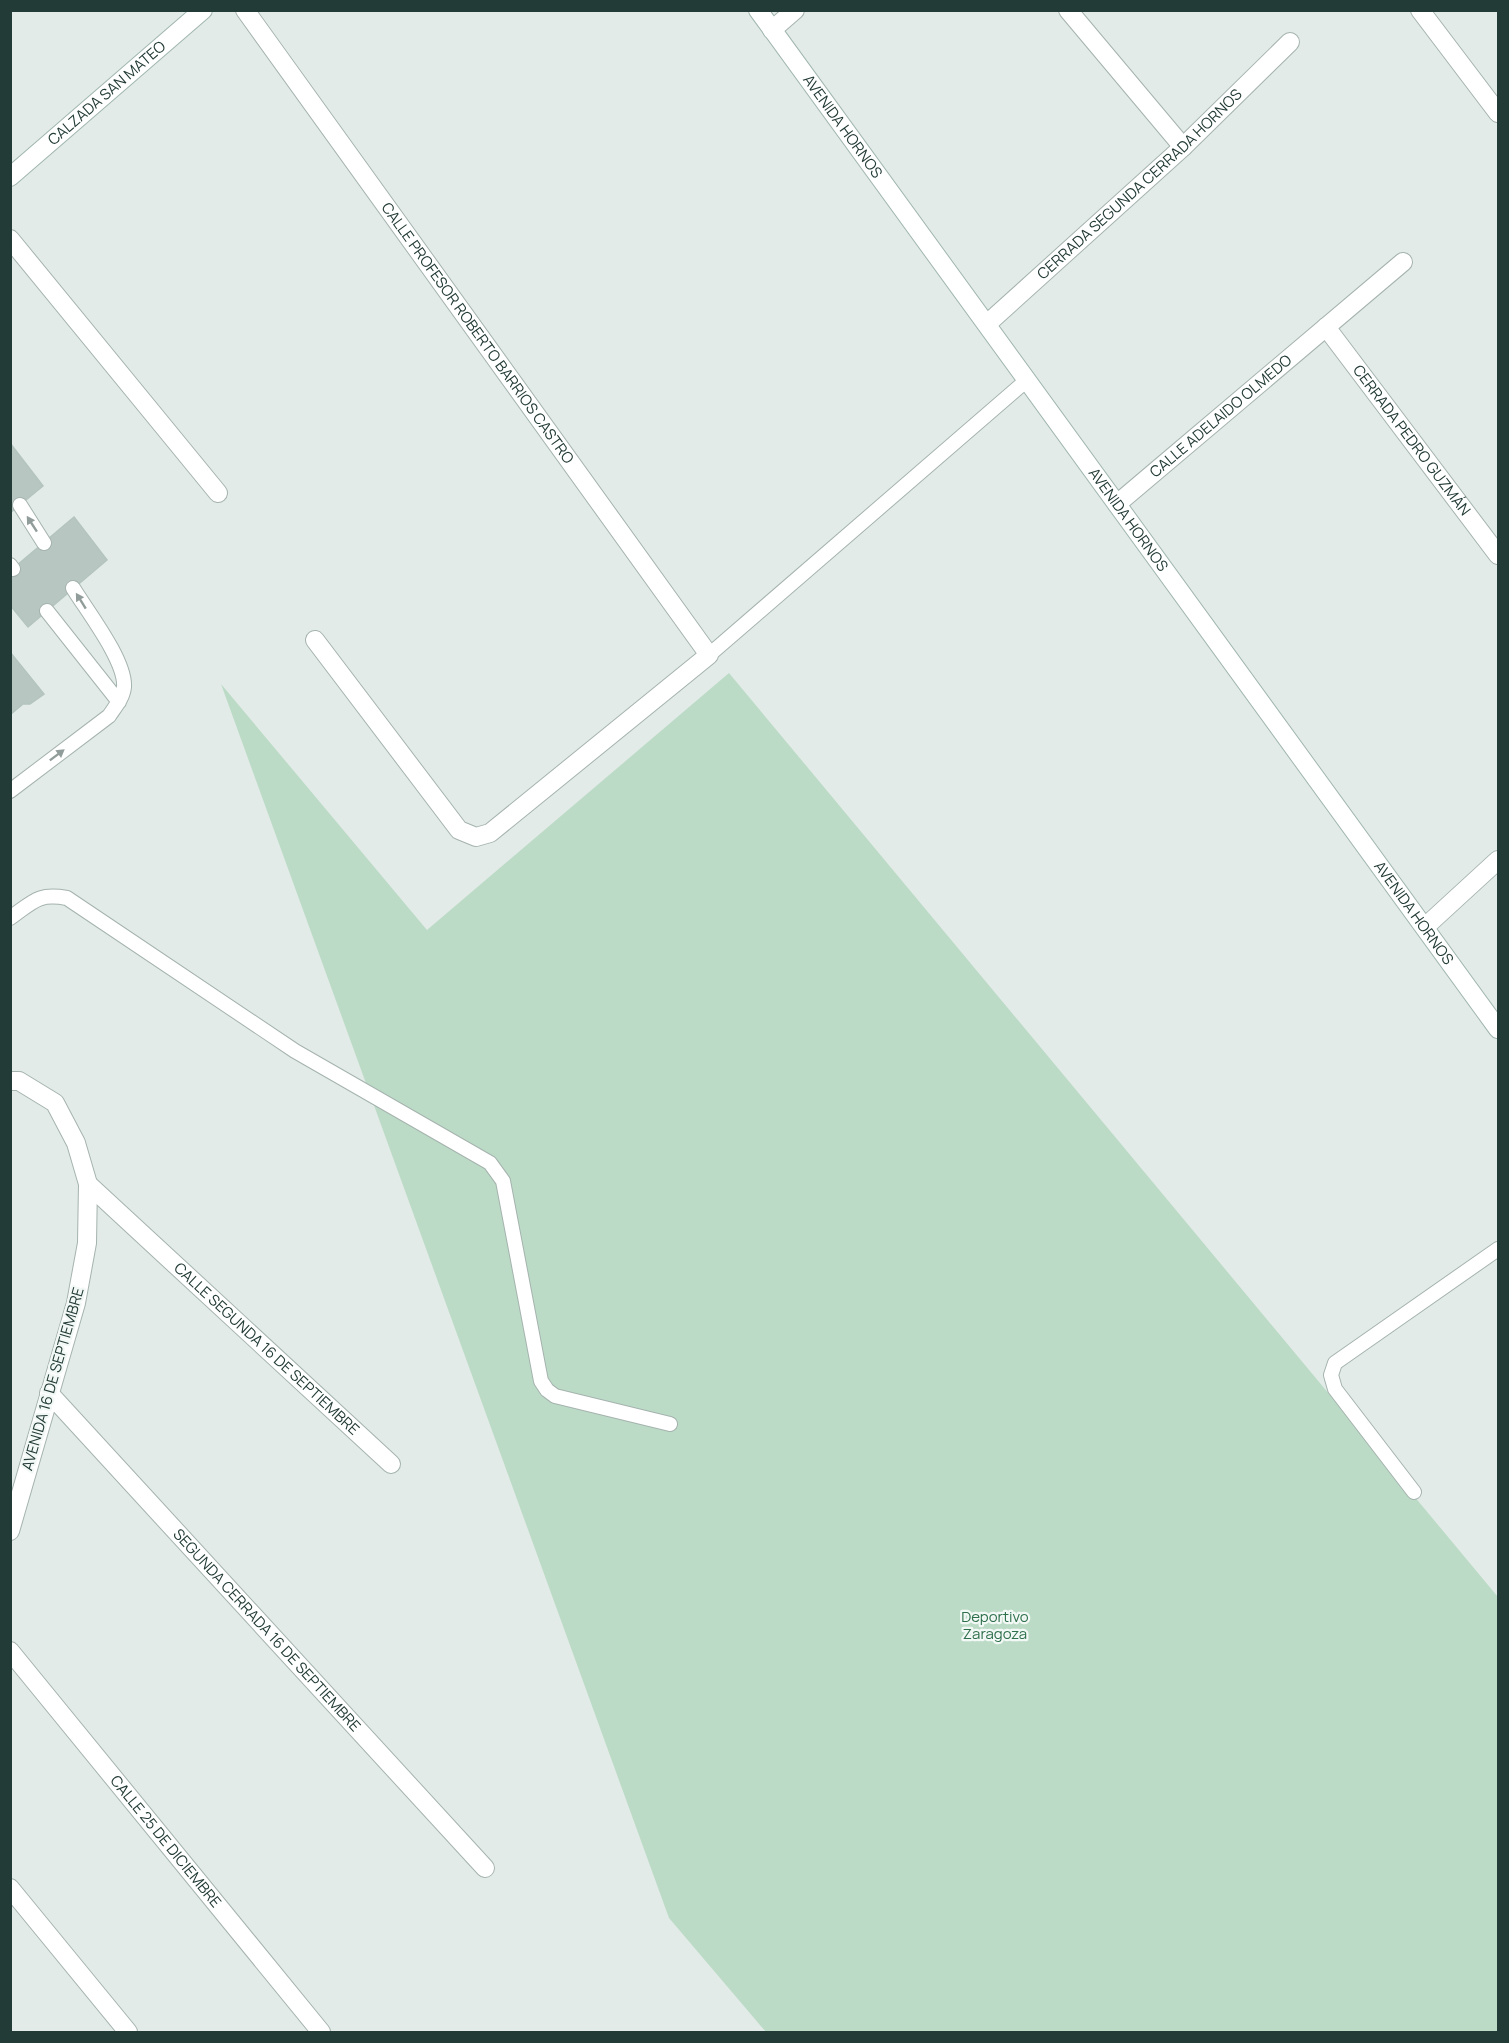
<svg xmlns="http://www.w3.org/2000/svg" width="1509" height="2043" font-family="Manrope,sans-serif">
	<rect width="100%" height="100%" fill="#e2ebe8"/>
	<path fill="#bcdbc6" d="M729,673L1498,1597V2032H766L669,1918L221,684L427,930Z"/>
	<path fill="#b7c6c1" stroke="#b4c4bf" stroke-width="1.5" d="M10,443L43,486L10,513Z
		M74,517L107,560L28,627L10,605V571Z
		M10,652L44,694L30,704H23L10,715Z"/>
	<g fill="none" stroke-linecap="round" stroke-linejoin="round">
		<defs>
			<path id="lane" d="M20,505L44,543
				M10,565L13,569
				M47,611L119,702
				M709,655L1027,380
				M10,791L109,716C115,707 123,698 124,687C126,661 87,611 73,588
				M10,918C34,901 38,893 67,898L295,1051L490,1163L503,1181L541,1381L547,1390L555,1396L670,1424
				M1414,1492L1335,1389L1331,1375L1335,1363L1498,1249"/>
			<g id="street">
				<path id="s1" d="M245,10L709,655L490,833L476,837L459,830L315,640"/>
				<path d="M1068,10L1183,147"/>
				<path d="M1420,10L1498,113"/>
				<path d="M772,30L795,10"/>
				<path d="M10,239L218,493"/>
				<path id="s2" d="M987,324L1183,147L1290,42"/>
				<path id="s3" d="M1326,327L1498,555"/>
				<path id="s4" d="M1117,504L1403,262"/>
				<path d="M1425,927L1498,860"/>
				<path d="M10,1081H19L55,1103L76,1143L88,1184L87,1243L76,1303L10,1531"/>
				<path id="s5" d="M88,1184L391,1464"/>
				<path id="s6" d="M49,1393L485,1868"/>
				<path id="s7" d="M10,1651L321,2032"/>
				<path d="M10,1888L128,2032"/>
			</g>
			<g id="secondary">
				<path id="s8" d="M758,10L1498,1029"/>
				<path id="s9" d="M10,177L203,10"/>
			</g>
		</defs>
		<use href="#lane" stroke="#a5b3af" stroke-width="16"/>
		<use href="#street" stroke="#a5b3af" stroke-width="20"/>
		<use href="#secondary" stroke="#a1b6b0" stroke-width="20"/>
		<use href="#lane" stroke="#fff" stroke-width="14"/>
		<use href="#street" stroke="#fff" stroke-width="18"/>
		<use href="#secondary" stroke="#fff" stroke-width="18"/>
	</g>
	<defs><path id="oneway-solid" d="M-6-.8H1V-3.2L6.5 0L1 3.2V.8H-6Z" transform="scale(1.5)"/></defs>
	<g fill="#919d9a">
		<use href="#oneway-solid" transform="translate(32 524) rotate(-123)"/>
		<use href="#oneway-solid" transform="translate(81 601) rotate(-122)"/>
		<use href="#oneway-solid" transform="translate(57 755) rotate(-37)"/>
	</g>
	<g text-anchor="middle" stroke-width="4.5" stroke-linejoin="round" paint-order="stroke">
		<g font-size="15" fill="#233b36" stroke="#f2f8f5">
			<text dy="5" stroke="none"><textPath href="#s9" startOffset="128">CALZADA SAN MATEO</textPath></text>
			<text dy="5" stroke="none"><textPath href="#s8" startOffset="144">AVENIDA HORNOS</textPath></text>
			<text dy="5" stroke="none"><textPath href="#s2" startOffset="207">CERRADA SEGUNDA CERRADA HORNOS</textPath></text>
			<text dy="5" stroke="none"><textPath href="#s1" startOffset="398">CALLE PROFESOR ROBERTO BARRIOS CASTRO</textPath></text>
			<text dy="5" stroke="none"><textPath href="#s4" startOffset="136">CALLE ADELAIDO OLMEDO</textPath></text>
			<text dy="5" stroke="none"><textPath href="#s3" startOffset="142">CERRADA PEDRO GUZMÁN</textPath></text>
			<text dy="5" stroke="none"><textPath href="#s8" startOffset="630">AVENIDA HORNOS</textPath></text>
			<text dy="5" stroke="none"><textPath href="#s8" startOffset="1116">AVENIDA HORNOS</textPath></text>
			<text dy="5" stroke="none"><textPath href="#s5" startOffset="243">CALLE SEGUNDA 16 DE SEPTIEMBRE</textPath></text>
			<text transform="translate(53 1379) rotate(-74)" y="5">AVENIDA 16 DE SEPTIEMBRE</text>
			<text dy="5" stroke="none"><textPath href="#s6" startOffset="322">SEGUNDA CERRADA 16 DE SEPTIEMBRE</textPath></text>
			<text dy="5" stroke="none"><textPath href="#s7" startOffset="246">CALLE 25 DE DICIEMBRE</textPath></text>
		</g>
		<g font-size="15" fill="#2f704c" stroke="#f2f8f5">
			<text x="995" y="1622">Deportivo<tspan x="995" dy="17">Zaragoza</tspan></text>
		</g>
	</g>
	<rect width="1509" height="2043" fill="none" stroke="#233b36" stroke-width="24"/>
</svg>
